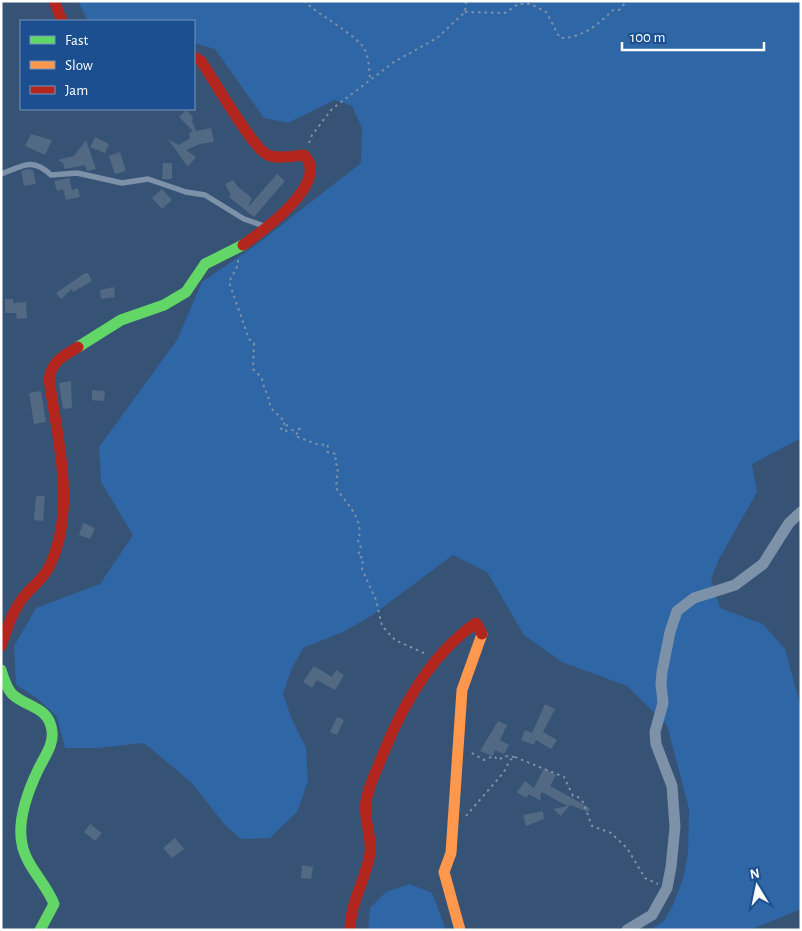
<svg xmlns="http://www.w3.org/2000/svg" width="802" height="931" font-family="'Alegreya Sans',sans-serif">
	<rect width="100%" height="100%" fill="#365274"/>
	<path fill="#2f66a5" d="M78,1H801V438L752,464L757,492L718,561L711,579L720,608L763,624L785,649L801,707V909L750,930H649L664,921L673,905L683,879L688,853L689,809L667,725L627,686L562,662L524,635L487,572L453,555L371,616L343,632L303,648L292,668L283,694L291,717L306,748L308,781L297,812L270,838L241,839L224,824L192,783L144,743L98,748H65L57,717L38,699L16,685L14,646L36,608L100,584L133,535L101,482L99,447L177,340L202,282L257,244L361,163L362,128L352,106L335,100L288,123L264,118L215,49L194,43V21H88Z
		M410,884L432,893L446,930H368L370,908L386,892Z"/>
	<path fill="#526984" d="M186,110L193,117L192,121L196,131L211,128L214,142L200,144L186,150L196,157L188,167L168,139L179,145L190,138L189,133L193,131L179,117Z
		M31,134L52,140L45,155L25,146Z
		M95,137L109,144L105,153L90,147Z
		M86,140L96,169L87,171L85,165L65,169L63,163L58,160L74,156Z
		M120,152L126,171L115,174L109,156Z
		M163,163H172V179H162Z
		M28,169L33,170L36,184L24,186L21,171Z
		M277,174L285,181L254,217L229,197L231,195L225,184L233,180L237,186L252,198L248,207Z
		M69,178L72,190L78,188L80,197L66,200L63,189L57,191L54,181Z
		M162,189L172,200L162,209L152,198Z
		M85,273H88L92,281L73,292L72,289L61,299L56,293Z
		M114,287L115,297L101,299L100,290Z
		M5,299H13V303L26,302L27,318L17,319L16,313H5Z
		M71,381L72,408L63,409L59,383Z
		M92,390L105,391L104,401L92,400Z
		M41,391L46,422L34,424L29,393Z
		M36,496H45L43,521L34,520Z
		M83,523L95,528L90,539L79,535Z
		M314,666L332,677L336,670L344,675L335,690L317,680L312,688L303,682Z
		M545,704L555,709L543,732L557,740L551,749L536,740L534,745L521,740L525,730L532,733Z
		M337,717L344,720L337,735L330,732Z
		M498,721L507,725L500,740L509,745L504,754L495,750L493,756L480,751Z
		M544,768L556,775L550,786L590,808L588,812L570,805L561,816L553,809L567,806L542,792L540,796L541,801L529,794L526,798L517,792L525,781L534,788Z
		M543,811L544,819L526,826L523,815Z
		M90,824L102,833L95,841L84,832Z
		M175,838L184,849L172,858L163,848Z
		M302,865L313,867L311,879L301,878Z"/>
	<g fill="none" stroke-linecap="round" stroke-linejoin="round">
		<path stroke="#7d92a8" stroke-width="2" stroke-dasharray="2.5 4" stroke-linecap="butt" d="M304,1C317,14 360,37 365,50C369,59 369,69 370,78
			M465,12L505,13L518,4H531L546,12L560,38C582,38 598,25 613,10H619L627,1
			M309,143L312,135L332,109L394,62L437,38L465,12L466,1
			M238,260V265L229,282L249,339L254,343L253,369L262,378C263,389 270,396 270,407L285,422L281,429L287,425L286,431L300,429L295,436L316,444L328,445L327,452L336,454L335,463L338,466L336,488C347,504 365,520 358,541L361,545L358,556L363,558L362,569L376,600L382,626L395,640L426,654
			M515,757L564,777L573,796L578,797L583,802L592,826L611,833L627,848L645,878L658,884
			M466,816L504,772L510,760L515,757L504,756L499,760L493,756L484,760L470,752"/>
		<path stroke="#7d92a8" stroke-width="5.5" d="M1,174C23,166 32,157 51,175L77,173L122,183L148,179L186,192L205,195L244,219L264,226"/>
		<path stroke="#7d92a8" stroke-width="11" d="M627,930L652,915L667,888L671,867L675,827L672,786L656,744L655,732L663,703L661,684L662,672L670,632L677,611L694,598L735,585L763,564L789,523L801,512"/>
		<path stroke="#63d668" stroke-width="11" d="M78,347L121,320L164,305L186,292L205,264L243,245
			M1,670C4,679 6,687 12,694C27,708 49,706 52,731C54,745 44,757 38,770C28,791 17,820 22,844C26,866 46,883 54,904L40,930"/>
		<path stroke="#ff974d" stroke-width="11" d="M460,930L444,872L451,853L462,690L482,634"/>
		<path stroke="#b3261e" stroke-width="11" d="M54,1L62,21
			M194,57L201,61C213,79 251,145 266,154C276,160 293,156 304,155C331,182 263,231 243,245
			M1,646C7,628 13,609 26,594C34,585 45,577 50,565C77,509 57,437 49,379C52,361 63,356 78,347
			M350,930C350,902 366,880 370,853C372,835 363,819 366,801C369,784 377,770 383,754C403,704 431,654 476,623L482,634"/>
	</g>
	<rect width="802" height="931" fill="none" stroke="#ffffff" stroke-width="5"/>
	<rect x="20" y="20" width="175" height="90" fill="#1b4f8f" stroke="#7695bc"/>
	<rect x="30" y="36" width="25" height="8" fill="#63d668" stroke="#7695bc"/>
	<text x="65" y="45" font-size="15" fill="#ffffff">Fast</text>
	<rect x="30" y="61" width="25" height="8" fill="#ff974d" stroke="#7695bc"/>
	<text x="65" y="70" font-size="15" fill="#ffffff">Slow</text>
	<rect x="30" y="86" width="25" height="8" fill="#b3261e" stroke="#7695bc"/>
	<text x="65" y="95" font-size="15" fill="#ffffff">Jam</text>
	<g transform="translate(757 886) rotate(350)" stroke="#1b4f8f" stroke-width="4" paint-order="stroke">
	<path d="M0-4L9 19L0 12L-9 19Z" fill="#ffffff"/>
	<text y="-8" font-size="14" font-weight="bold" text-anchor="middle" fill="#ffffff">N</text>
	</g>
	<path d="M622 42v8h142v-8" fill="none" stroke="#ffffff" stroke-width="2.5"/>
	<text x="630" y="42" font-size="15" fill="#ffffff" stroke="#1b4f8f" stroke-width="4" paint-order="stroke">100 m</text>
</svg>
